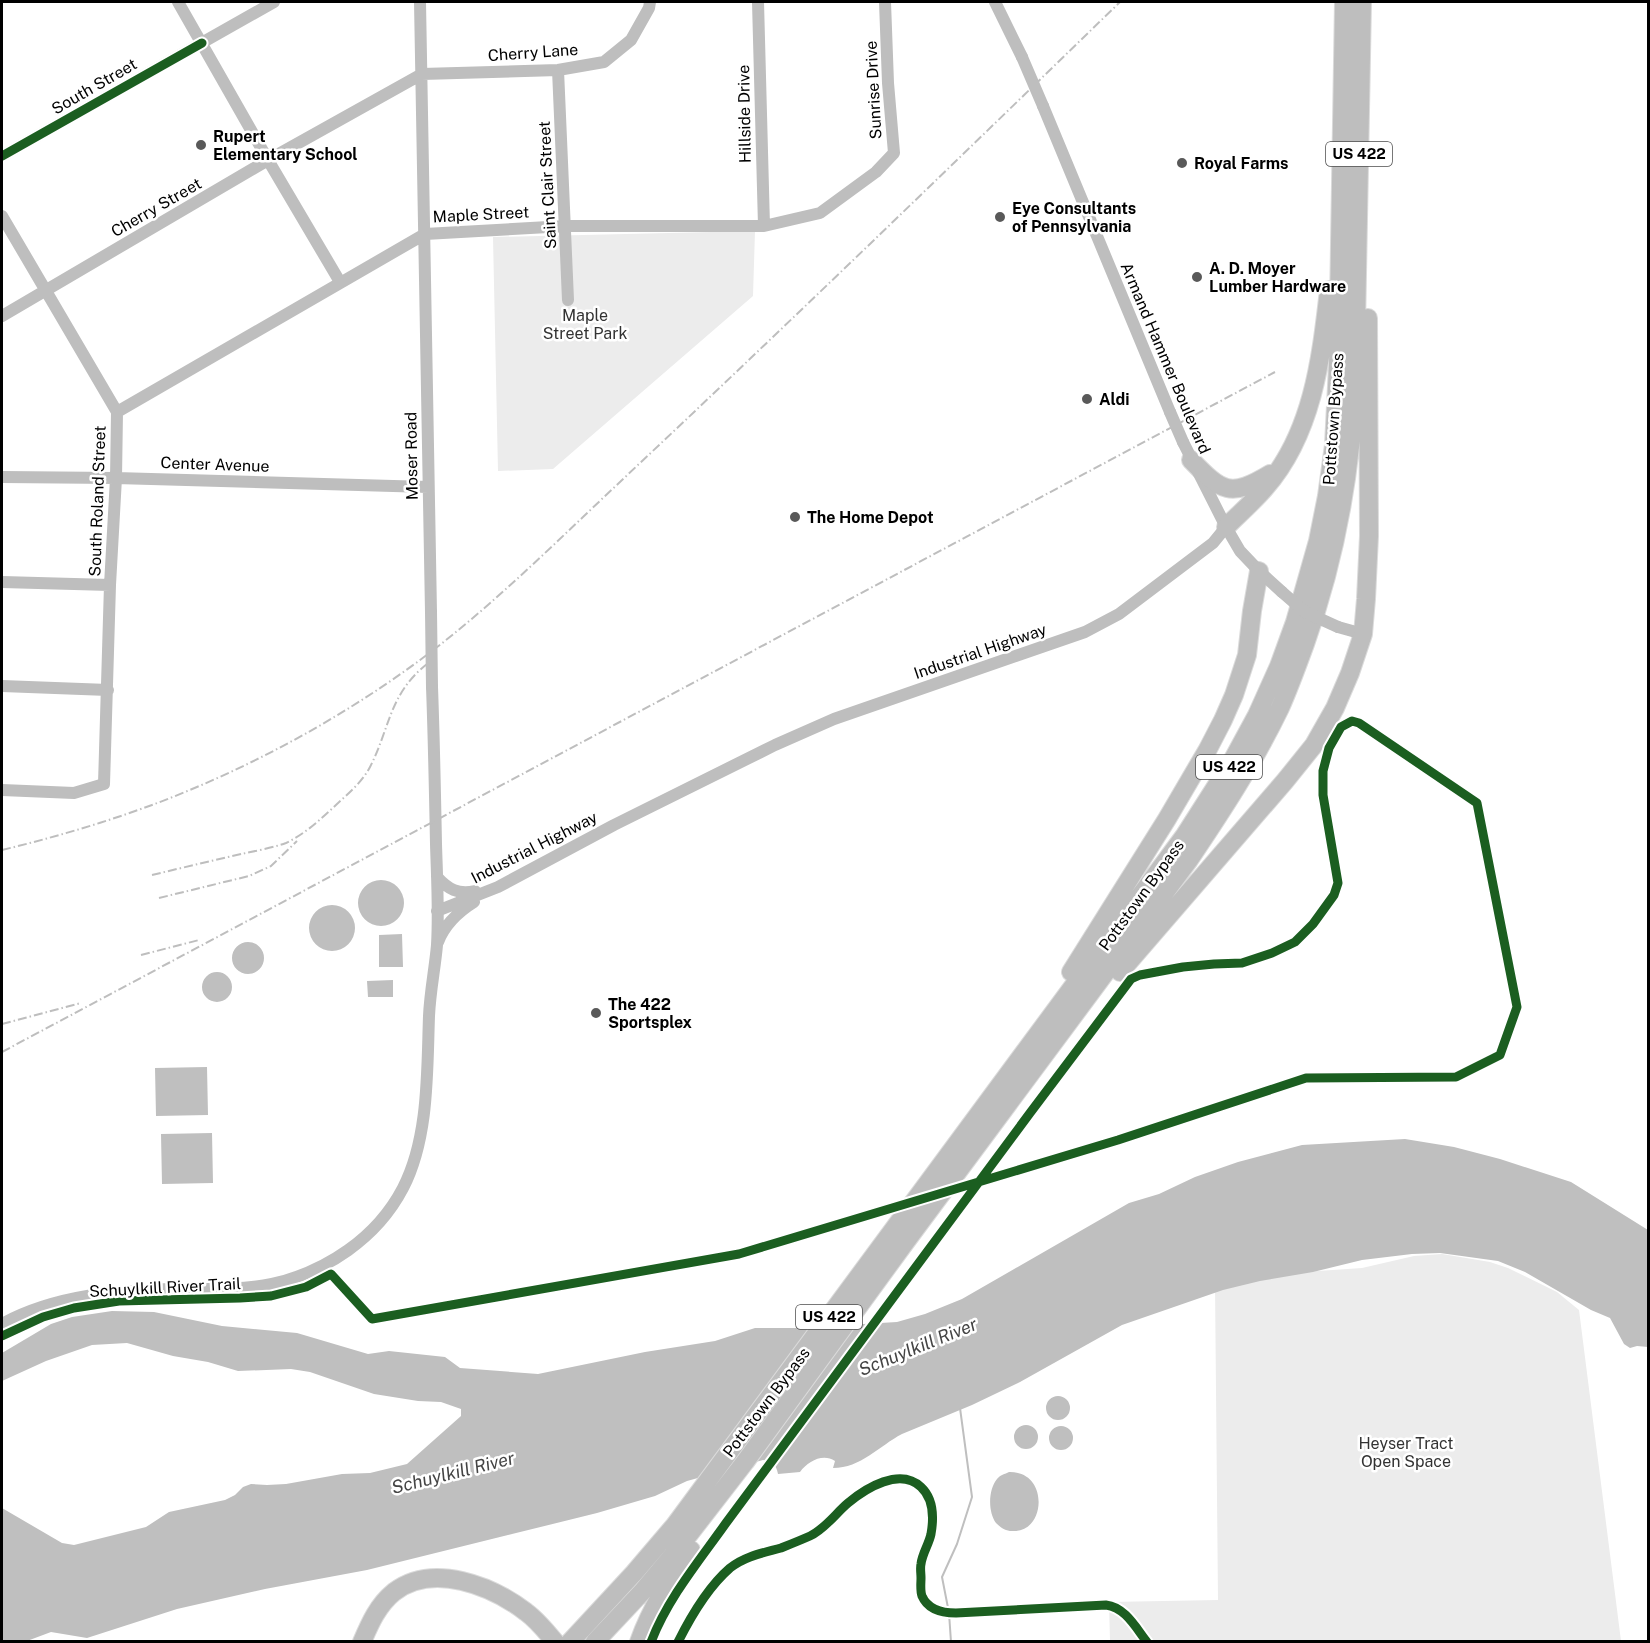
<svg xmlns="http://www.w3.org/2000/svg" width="1650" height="1643" font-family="'Public Sans',sans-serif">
	<rect width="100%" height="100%" fill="#fff"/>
	<path fill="#ececec" d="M755,231L753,296L553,469L498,471L493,237Z
		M1442,1254L1490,1262L1508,1268L1557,1292L1579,1310L1621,1641H1110L1109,1602L1218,1600L1215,1285L1303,1272L1362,1268L1414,1256Z"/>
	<path fill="#bfbfbf" d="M358 903a23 23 0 1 1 46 0a23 23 0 1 1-46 0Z
		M309 928a23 23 0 1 1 46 0a23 23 0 1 1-46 0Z
		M402,934L403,967H379V935Z
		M232 958a16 16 0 1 1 32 0a16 16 0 1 1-32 0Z
		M202 987a15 15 0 1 1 30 0a15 15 0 1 1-30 0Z
		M393,980V997H368L367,981Z
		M207,1067L208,1115L156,1116L155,1068Z
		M212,1133L213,1183L162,1184L161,1134Z
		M1405,1139L1454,1147L1500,1159L1571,1182L1648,1230V1347L1637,1346L1630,1348L1624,1344L1610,1318L1591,1310L1525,1272L1498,1261L1440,1253L1412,1254L1362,1260L1313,1272L1260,1281L1223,1290L1122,1325L1020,1382L972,1405L902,1434C879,1446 861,1468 833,1468L835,1461C823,1453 808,1461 800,1472L778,1474C776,1464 773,1462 763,1460L687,1481L655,1496L597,1513L367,1570L265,1589L177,1609L87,1638L51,1632L27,1641H2V1508L62,1543L74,1545L146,1527L169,1512L225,1500L235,1495L243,1487L251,1484L267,1485L286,1484L342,1474L370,1473L407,1464L461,1416V1409L441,1402L418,1401L374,1394L310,1372L291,1369L238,1371L208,1362L173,1356L127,1343L92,1345L46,1361L2,1381V1353L51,1324L72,1317L112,1311L154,1312L222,1326L297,1333L368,1354L389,1351L445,1357L460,1368L538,1374L645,1352L715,1341L755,1328H796L897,1322L925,1314L962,1299L1129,1203L1159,1194L1195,1177L1238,1162L1302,1145Z
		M1046 1408a12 12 0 1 1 24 0a12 12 0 1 1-24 0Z
		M1014 1437a12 12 0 1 1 24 0a12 12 0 1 1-24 0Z
		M1049 1438a12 12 0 1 1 24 0a12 12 0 1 1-24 0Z
		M1009,1472C1050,1471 1046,1534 1012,1531C1006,1531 1001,1528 996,1523C988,1512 988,1490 997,1479C1000,1475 1005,1474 1009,1472Z"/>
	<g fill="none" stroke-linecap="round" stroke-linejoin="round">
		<path stroke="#bfbfbf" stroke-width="2" d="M951,1642L949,1613L942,1577L957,1544L972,1497L960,1408"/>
		<defs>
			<path id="highway" d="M1191,460C1222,492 1230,498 1270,474
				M1226,527C1239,514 1253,502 1265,488C1313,433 1321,359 1329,290
				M1071,972L1167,819L1208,749L1223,720L1234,695L1247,655L1252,611L1259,571
				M1120,972L1285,781L1314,745L1335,708L1350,673L1363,634L1366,599L1369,536L1368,318
				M362,1642C370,1623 378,1605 394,1592C433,1562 492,1586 526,1612C537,1620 546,1631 555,1642
				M570,1642L634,1573L675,1525L1185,835L1231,763L1257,715L1279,666L1295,622L1318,541L1327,496L1334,445L1338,366L1344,2
				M595,1642L642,1592L673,1555L745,1462L904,1244L1189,860C1222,811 1254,762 1280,708C1289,688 1297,666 1305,644C1336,558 1351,473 1355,382L1362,2
				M639,1642C651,1608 670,1579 691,1550"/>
		</defs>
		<use href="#highway" stroke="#dbdbdb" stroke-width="20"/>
		<path stroke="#bebebe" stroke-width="12" d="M178,2L268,160L340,282
			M420,2L431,612
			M758,2L764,226
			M995,2L1022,57
			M558,70L568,300
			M1043,106L1170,412
			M2,156L274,2
			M2,216L117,412L116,478L110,585L104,784L74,793L2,790
			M2,316L268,160L422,74L558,70L604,62L631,40L649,8L650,2
			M117,412L425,234L566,226H764L820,213L876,172L894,153L888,83L885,2
			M1183,442L1226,527L1240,551L1259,571L1282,592
			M2,477L116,478L428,487
			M2,582L110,585
			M1338,627L1363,634
			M2,686L108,690
			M437,877C448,889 458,895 475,891
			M437,911L498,887L614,825L775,745L834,719L1085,632L1119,614L1213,543L1226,527
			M438,942C445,924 458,912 474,902
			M2,1324C55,1295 118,1290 177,1289C209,1289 242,1290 272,1284C326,1272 377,1238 403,1188C429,1138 427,1071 429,1016C430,992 435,968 437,945C439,911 437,878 436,844C435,792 434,740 432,687"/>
		<use href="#highway" stroke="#bebebe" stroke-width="18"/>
		<path stroke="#bebebe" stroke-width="2" stroke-dasharray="9 3 1.5 3" stroke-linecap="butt" d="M2,850C52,838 103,823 152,805C259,765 368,704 456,632C500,596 542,556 583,517C626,476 670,435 713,394C850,264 985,133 1120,2
			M152,875C181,868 211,861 241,854C255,851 272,848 286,843C305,834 321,819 337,804C349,793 362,782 370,767C390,728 389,694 427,664
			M159,898L249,876L271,866L297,841
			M141,955L199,940
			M2,1024L81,1003
			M2,1052L1275,372"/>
		<path stroke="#bebebe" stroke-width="12" d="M1022,57L1043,106
			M1170,412L1183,442
			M1282,592L1305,612L1338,627
			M431,612L432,687"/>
		<defs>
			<path id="cycleway" d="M2,156L202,43
				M2,1336L43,1317L74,1308L119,1301L240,1298L271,1296L306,1287L331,1274L372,1319L739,1254L1118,1140L1306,1078L1456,1077L1500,1055L1517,1007L1477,803L1359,723L1352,721L1341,727L1329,748L1323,771V795L1338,883L1334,895L1313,924L1295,942L1272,953L1242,963L1214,964L1183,967L1140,975L1131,979L1030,1113L726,1523C699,1561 668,1598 651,1642
				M678,1642C691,1616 708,1587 730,1568C745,1556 763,1553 781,1548C791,1544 801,1540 810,1536C825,1529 836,1513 848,1503C866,1488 900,1467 921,1487C934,1499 934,1517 931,1534C929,1544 922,1554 921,1564C920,1568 921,1573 921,1578C921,1583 920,1591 922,1596C928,1610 943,1613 956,1613L1106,1605C1125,1607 1136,1628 1147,1642"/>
		</defs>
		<use href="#cycleway" stroke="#fff" stroke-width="13"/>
		<use href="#cycleway" stroke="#1b5e20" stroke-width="9"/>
	</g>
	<g fill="#595959" stroke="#fff" stroke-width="2">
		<circle cx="201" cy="145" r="6"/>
		<circle cx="1182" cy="163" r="6"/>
		<circle cx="1000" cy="217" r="6"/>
		<circle cx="1197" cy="277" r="6"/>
		<circle cx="1087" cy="399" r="6"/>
		<circle cx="795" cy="517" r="6"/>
		<circle cx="596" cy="1013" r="6"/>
	</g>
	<g text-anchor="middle" stroke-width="5" stroke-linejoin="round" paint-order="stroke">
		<g fill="#fff" stroke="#4c4c4c" stroke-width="1.5">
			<rect x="1326" y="142" width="66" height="24" rx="4.5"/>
			<rect x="1196" y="755" width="66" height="24" rx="4.5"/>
			<rect x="796" y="1305" width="66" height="24" rx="4.5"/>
		</g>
		<g font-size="15" font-weight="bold" fill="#000">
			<text x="1359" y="159">US 422</text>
			<text x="1229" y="772">US 422</text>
			<text x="829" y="1322">US 422</text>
		</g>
		<g font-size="16" fill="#000" stroke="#fff">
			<text transform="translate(533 52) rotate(-4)" y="6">Cherry Lane</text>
			<text transform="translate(94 86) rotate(-30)" y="6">South Street</text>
			<text transform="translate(873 90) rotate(-93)" y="6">Sunrise Drive</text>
			<text transform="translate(744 114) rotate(-91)" y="6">Hillside Drive</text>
			<text transform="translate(547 185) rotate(-93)" y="6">Saint Clair Street</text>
			<text transform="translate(156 207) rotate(-30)" y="6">Cherry Street</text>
			<text transform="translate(481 214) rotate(-3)" y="6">Maple Street</text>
			<text transform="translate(1166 358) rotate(67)" y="6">Armand Hammer Boulevard</text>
			<text transform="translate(1333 419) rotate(-86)" y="6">Pottstown Bypass</text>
			<text transform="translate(411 456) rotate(-91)" y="6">Moser Road</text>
			<text transform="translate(215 464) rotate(2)" y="6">Center Avenue</text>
			<text transform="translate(97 501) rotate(-88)" y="6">South Roland Street</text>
			<text transform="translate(980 651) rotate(-19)" y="6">Industrial Highway</text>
			<text transform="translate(534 847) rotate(-27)" y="6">Industrial Highway</text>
			<text transform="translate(1141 895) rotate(-54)" y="6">Pottstown Bypass</text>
			<text transform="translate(165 1287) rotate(-3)" y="6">Schuylkill River Trail</text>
			<text transform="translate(766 1402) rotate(-53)" y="6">Pottstown Bypass</text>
		</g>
		<g font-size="16" font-weight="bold" fill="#000" stroke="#fff" text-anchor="start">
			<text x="213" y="142">Rupert<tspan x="213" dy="18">Elementary School</tspan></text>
			<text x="1194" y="169">Royal Farms</text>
			<text x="1012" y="214">Eye Consultants<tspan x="1012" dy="18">of Pennsylvania</tspan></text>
			<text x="1209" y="274">A. D. Moyer<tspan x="1209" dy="18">Lumber Hardware</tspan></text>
			<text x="1099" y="405">Aldi</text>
			<text x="807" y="523">The Home Depot</text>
			<text x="608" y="1010">The 422<tspan x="608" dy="18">Sportsplex</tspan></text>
		</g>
		<g font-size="16" fill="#333" stroke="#fff">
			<text x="585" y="321">Maple<tspan x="585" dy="18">Street Park</tspan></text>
			<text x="1406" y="1449">Heyser Tract<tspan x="1406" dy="18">Open Space</tspan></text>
		</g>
		<g font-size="18" font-style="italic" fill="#444" stroke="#fff">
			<text transform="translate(918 1347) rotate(-22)" y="6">Schuylkill River</text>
			<text transform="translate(453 1473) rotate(-14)" y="6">Schuylkill River</text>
		</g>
	</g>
	<rect width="1650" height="1643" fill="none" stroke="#000000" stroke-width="6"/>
</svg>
